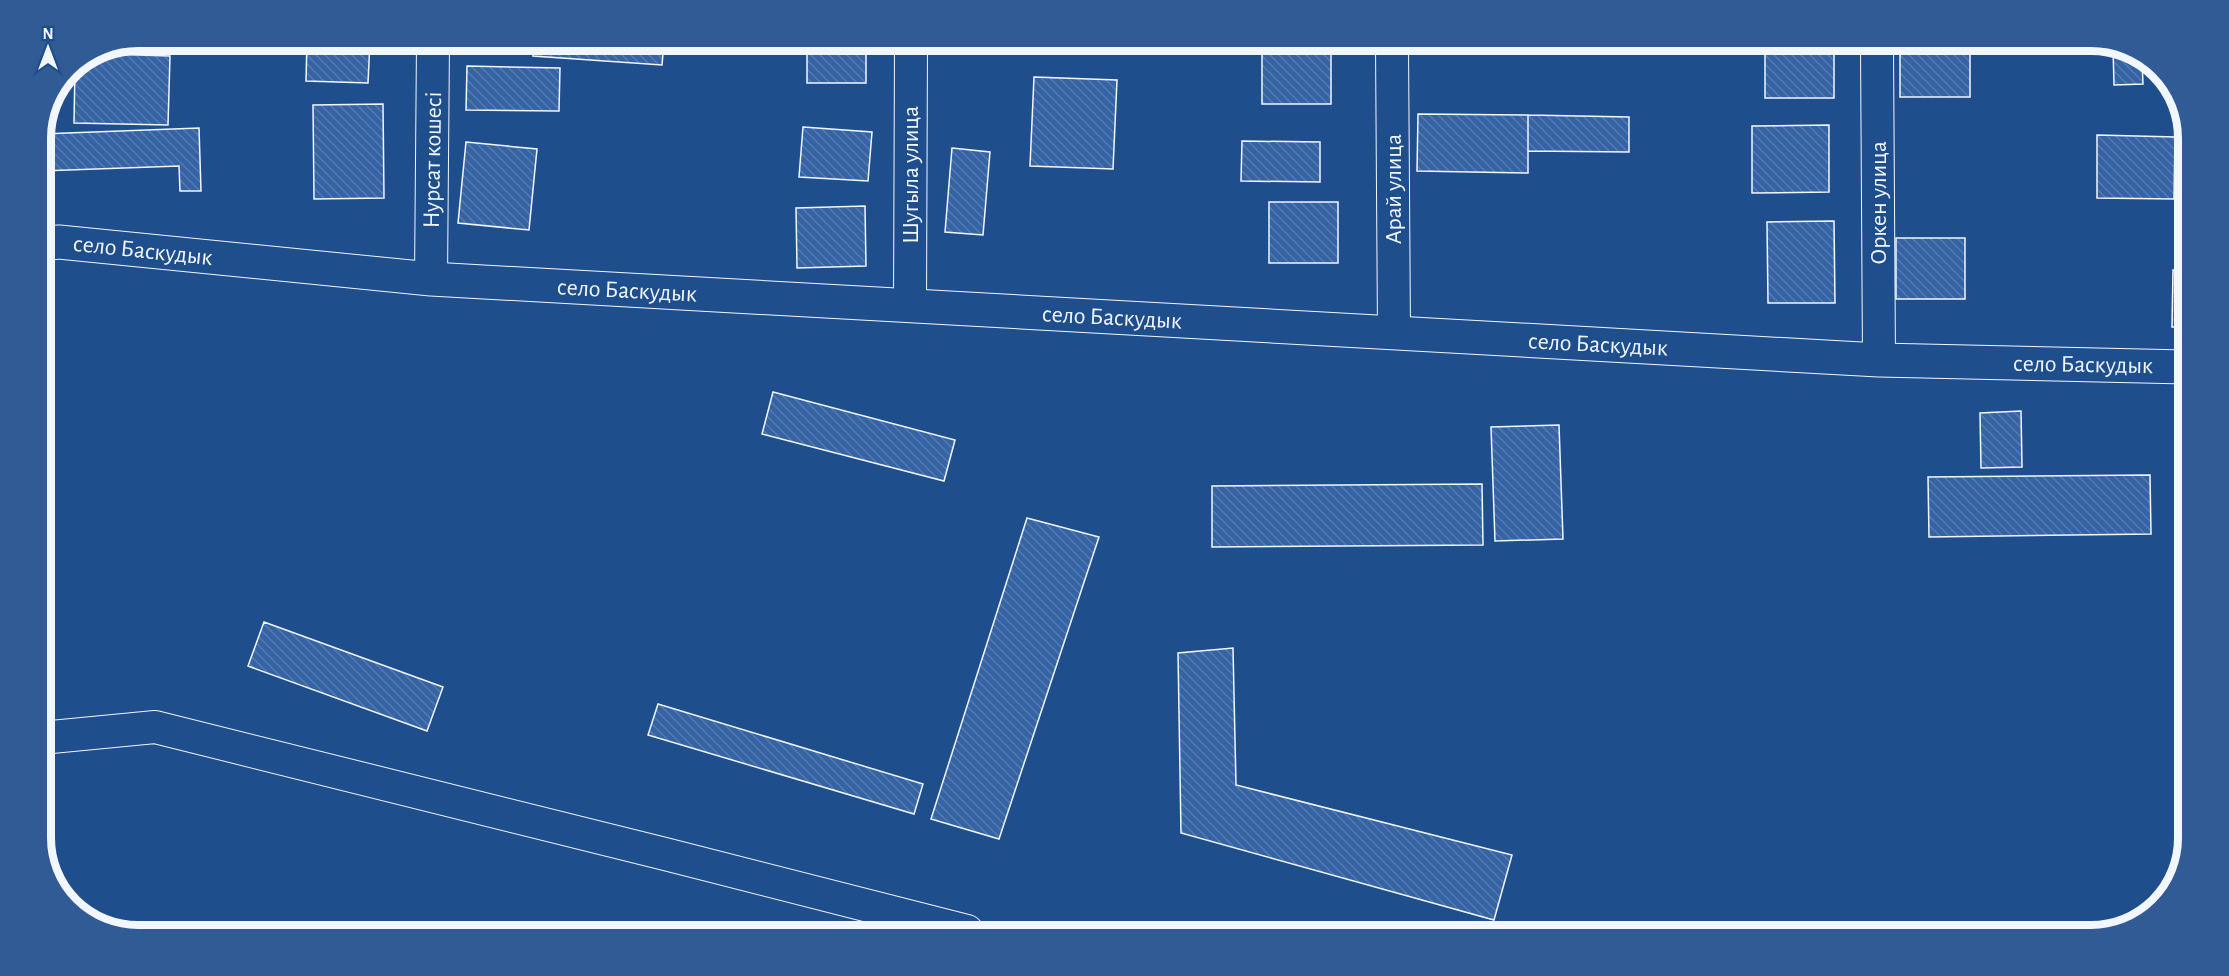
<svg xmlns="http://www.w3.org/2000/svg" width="2229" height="976" font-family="'Alegreya Sans',sans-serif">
	<defs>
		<pattern id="building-back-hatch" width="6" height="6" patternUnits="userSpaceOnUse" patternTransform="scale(1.5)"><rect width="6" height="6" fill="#3563a3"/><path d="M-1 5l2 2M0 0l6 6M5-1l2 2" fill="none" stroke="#537ab1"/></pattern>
	</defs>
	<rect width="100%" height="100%" fill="#1f4e8c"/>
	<path fill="url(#building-back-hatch)" stroke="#f2f6ff" stroke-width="1.5" d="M307,41H370L368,83L306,81Z
		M534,42H664L662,65L533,56Z
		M1262,45H1331V104H1262Z
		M1765,46L1834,47V98H1765Z
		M1900,47H1970V97H1900Z
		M807,48H866V83H807Z
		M2113,48H2128L2142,60L2143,84L2114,85Z
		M106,54L170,56L168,125L74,123L75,67Z
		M467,66L560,68L559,111L466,110Z
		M1034,77L1117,80L1113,169L1030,166Z
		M383,104L384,198L314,199L313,105Z
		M1418,114L1528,115V173L1417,171Z
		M1528,115L1629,117V152L1528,151Z
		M1829,125V192L1752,193V126Z
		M803,127L872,132L868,181L799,177Z
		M199,128L201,191H180L179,166L41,171V134Z
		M2097,135L2175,137L2174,199L2097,198Z
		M1242,141L1320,142V182L1241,181Z
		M466,142L537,149L529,230L458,223Z
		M952,148L990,152L983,235L945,232Z
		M1269,202H1338V263H1269Z
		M865,206L866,266L797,268L796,208Z
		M1834,221L1835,303H1768L1767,222Z
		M1896,238H1965V299H1896Z
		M2173,270H2187L2186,327H2172Z
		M773,392L955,440L944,481L762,434Z
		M2021,411L2022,467L1981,468L1980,413Z
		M1559,425L1563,539L1495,541L1491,427Z
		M2150,475L2151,534L1929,537L1928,477Z
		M1482,484L1483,545L1212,547V486Z
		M1027,518L1099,537L999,839L931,819Z
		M264,622L443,687L427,731L248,666Z
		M1233,648L1236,785L1512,855L1494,920L1181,833L1178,653Z
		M658,704L923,784L914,814L648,735Z"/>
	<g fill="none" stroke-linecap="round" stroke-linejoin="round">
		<defs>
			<path id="minor" d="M1392,45L1394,333
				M1877,47L1879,360
				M431,279L433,42
				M910,306L911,43
				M41,738L155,727L665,854L967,931"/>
			<path id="tertiary" d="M41,244L59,242L431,279L1879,360L2186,367"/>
		</defs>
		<use href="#minor" stroke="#f2f6ff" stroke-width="34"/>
		<use href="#tertiary" stroke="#f2f6ff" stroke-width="35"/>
		<use href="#minor" stroke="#1f4e8c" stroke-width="32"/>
		<use href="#tertiary" stroke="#1f4e8c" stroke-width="33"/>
	</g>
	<g text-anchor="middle" stroke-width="4.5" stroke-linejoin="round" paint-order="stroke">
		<g font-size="24" fill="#f2f6ff" stroke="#1f4e8c">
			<text transform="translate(432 160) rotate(-89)" y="8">Нурсат кошесi</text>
			<text transform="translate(910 175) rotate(-90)" y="8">Шугыла улица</text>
			<text transform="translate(1393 189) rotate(-90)" y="8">Арай улица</text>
			<text transform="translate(1878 203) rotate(-90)" y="8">Оркен улица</text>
			<text transform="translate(143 250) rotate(6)" y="8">село Баскудык</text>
			<text transform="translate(627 290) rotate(3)" y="8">село Баскудык</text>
			<text transform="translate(1112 317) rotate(3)" y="8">село Баскудык</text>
			<text transform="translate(1598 344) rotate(3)" y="8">село Баскудык</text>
			<text transform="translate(2083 364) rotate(1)" y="8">село Баскудык</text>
		</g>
	</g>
	<path d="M0 0H2229V976H0ZM138 51H2091A87 87 0 0 1 2178 138V838A87 87 0 0 1 2091 925H138A87 87 0 0 1 51 838V138A87 87 0 0 1 138 51Z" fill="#305b95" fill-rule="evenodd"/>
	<path fill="none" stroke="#f2f6ff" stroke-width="8" d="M138 51H2091A87 87 0 0 1 2178 138V838A87 87 0 0 1 2091 925H138A87 87 0 0 1 51 838V138A87 87 0 0 1 138 51Z"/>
	<g transform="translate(48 48)" stroke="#1f4e8c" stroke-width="4.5" paint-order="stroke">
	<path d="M0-4.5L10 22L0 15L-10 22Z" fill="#f2f6ff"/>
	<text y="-9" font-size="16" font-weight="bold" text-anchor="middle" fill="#f2f6ff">N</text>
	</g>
</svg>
